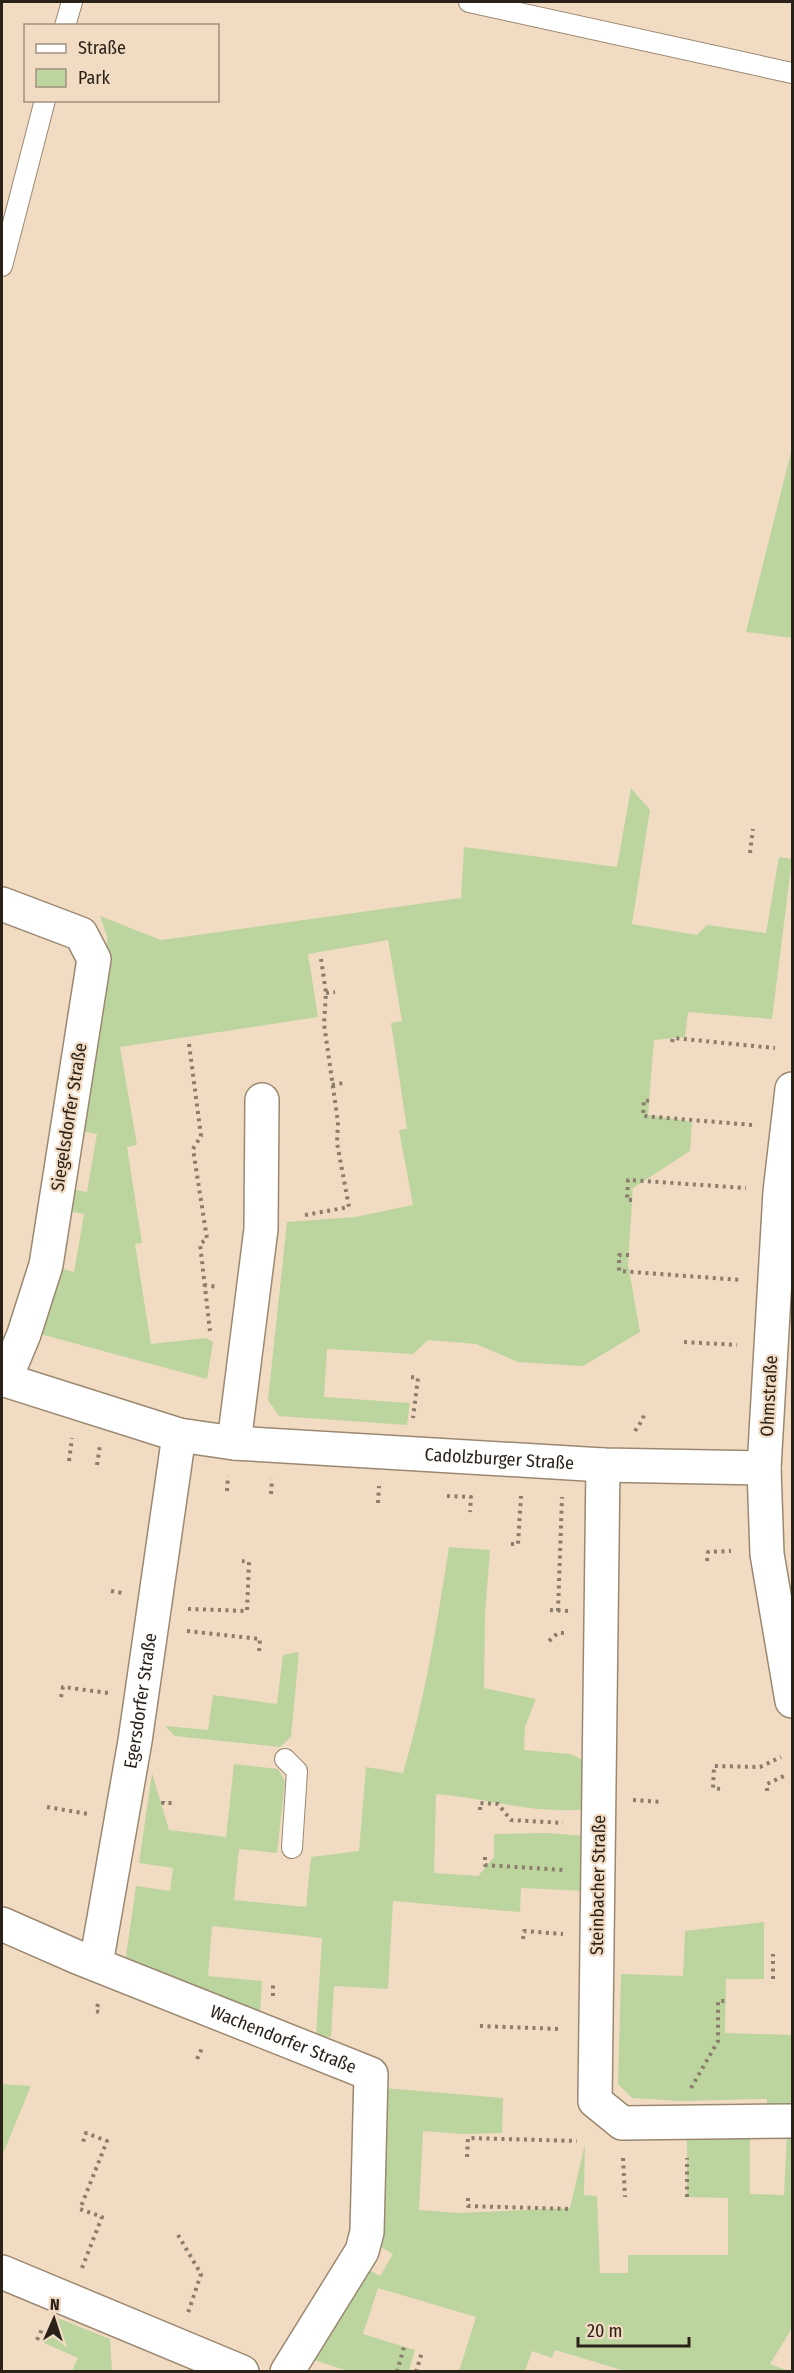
<svg xmlns="http://www.w3.org/2000/svg" width="794" height="2373" font-family="'Fira Sans Condensed',sans-serif">
	<rect width="100%" height="100%" fill="#f1dbc3"/>
	<path fill="#bcd59f" d="M792,448V638L746,632Z
		M631,788L650,810L632,924L697,935L707,925L766,933L779,857L792,859L772,1019L688,1012L685,1037L654,1040L648,1115L692,1122L690,1151L633,1188L628,1264L640,1332L583,1366L518,1362L476,1344L428,1340L413,1354L327,1349L324,1397L410,1403L407,1425L279,1416L268,1400L287,1222L355,1217L413,1205L399,1130L407,1129L391,1023L402,1021L388,940L308,954L318,1017L120,1047L137,1145L127,1147L142,1243L135,1244L151,1344L206,1338L213,1342L207,1379L40,1334L59,1268L74,1272L84,1214L69,1211L72,1189L87,1192L97,1134L81,1131L107,959V936L100,916L161,940L461,898L464,847L617,867Z
		M449,1547L490,1550L485,1615L484,1688L536,1699L525,1727L524,1750L570,1754L588,1762L587,1809C535,1815 487,1798 436,1794L434,1873L478,1876L494,1857V1834L547,1833L587,1836L586,1891L521,1888L520,1912L393,1901L388,1989L334,1986L331,2037L316,2036L322,1938L212,1926L208,1976L262,1981L260,2014L130,1963L126,1956L136,1886L170,1891L173,1868L139,1863L152,1773L169,1830L226,1837L234,1764L278,1769L285,1781L277,1853L239,1849L234,1900L306,1907L311,1857L359,1851L366,1767L403,1773C425,1699 437,1624 449,1547Z
		M299,1652L291,1737L280,1747L175,1736L165,1726L208,1730L213,1695L277,1704L283,1655Z
		M764,1922V1979H726L725,2033L792,2035V2110L767,2111V2099L680,2101L632,2098L618,2084L621,1974L683,1976L685,1931Z
		M2,2084L31,2086L2,2156Z
		M384,2088L503,2098L502,2133L462,2134L423,2131L419,2210L459,2213L570,2208L585,2144L584,2195L597,2196L600,2273H628V2255H728V2198L687,2197V2136L750,2135V2194L784,2195L787,2134H792V2328L770,2364L789,2371H625L555,2350L552,2358L532,2351L525,2371H459L476,2317L378,2288L363,2334L415,2350L409,2371H348L311,2359L366,2268L380,2276L393,2254L379,2246Z
		M55,2317L110,2339L112,2371H72L78,2358L44,2343Z"/>
	<g fill="none" stroke-linecap="round" stroke-linejoin="round">
		<defs>
			<path id="lane" d="M469,2L792,73
				M65,26L72,2
				M2,266L45,100
				M285,1759L297,1771L292,1848"/>
			<g id="street">
				<path d="M2,904L81,934L94,959L46,1265L24,1334L5,1380"/>
				<path d="M792,1089L780,1192L764,1468L767,1554L792,1701"/>
				<path id="s1" d="M2,1379L179,1435L234,1443L603,1465L764,1468"/>
				<path d="M234,1443L261,1229L262,1100"/>
				<path d="M603,1465L595,2101L622,2123L792,2121"/>
				<path id="s2" d="M2,1924L77,1957L371,2074L367,2232L362,2251L287,2372"/>
				<path id="s3" d="M96,1964L135,1741L179,1435"/>
				<path d="M2,2272L242,2372"/>
			</g>
		</defs>
		<use href="#lane" stroke="#9b8871" stroke-width="22"/>
		<use href="#street" stroke="#9b8871" stroke-width="36"/>
		<path stroke="#8b7d6c" stroke-width="4" stroke-dasharray="3 4.5" stroke-linecap="butt" d="M750,853L753,829
			M326,993L335,992
			M672,1042L673,1038L775,1048
			M189,1044L201,1136L193,1149L207,1239L200,1244L210,1331
			M332,1085L343,1083
			M649,1101L644,1100L643,1116L753,1125
			M632,1200H627L628,1180L746,1188
			M305,1215L349,1207L337,1143L338,1122L324,1024L326,993L321,959
			M629,1255H619V1271L741,1280
			M204,1285L218,1287
			M684,1342L737,1345
			M411,1377L418,1378L413,1418
			M635,1431L643,1419L644,1413
			M69,1461L72,1438
			M97,1465L100,1445
			M227,1491L228,1476
			M271,1494L272,1479
			M447,1496L471,1497L470,1512
			M378,1503L379,1486
			M511,1544H518L521,1496
			M707,1561L708,1552L731,1551
			M111,1591L122,1593
			M188,1609L247,1611L249,1562L242,1561
			M550,1610L568,1611
			M558,1611L562,1497
			M187,1631L260,1639L259,1652
			M549,1641L558,1633H565
			M61,1697L63,1687L108,1693
			M720,1789L713,1788L714,1766L760,1767L781,1757
			M767,1791V1784L786,1775
			M633,1800L662,1802
			M163,1801V1803H172
			M47,1807L88,1814
			M480,1810V1803L498,1804L511,1820L563,1823
			M485,1857V1865L563,1870
			M523,1939L524,1931L563,1934
			M773,1979V1954
			M273,1996V1982
			M98,2004L96,2011L99,2012
			M480,2026L560,2029
			M197,2059L203,2046
			M691,2088L718,2041V2001H725
			M467,2157L468,2138L577,2141
			M623,2158L625,2197
			M687,2197V2158
			M468,2198V2206L571,2209
			M178,2235L201,2274L188,2313
			M82,2268L102,2217L80,2209L107,2141L86,2133L83,2142
			M37,2340L43,2327
			M397,2372L404,2347
			M416,2372L422,2352"/>
		<use href="#lane" stroke="#fff" stroke-width="20"/>
		<use href="#street" stroke="#fff" stroke-width="33"/>
	</g>
	<g text-anchor="middle" stroke-width="4.5" stroke-linejoin="round" paint-order="stroke">
		<g font-size="18" fill="#2a2219" stroke="#f1dbc3">
			<text transform="translate(69 1117) rotate(-81)" y="6">Siegelsdorfer Straße</text>
			<text transform="translate(769 1396) rotate(-87)" y="6">Ohmstraße</text>
			<text dy="6" stroke="none"><textPath href="#s1" startOffset="507">Cadolzburger Straße</textPath></text>
			<text dy="6" stroke="none"><textPath href="#s3" startOffset="267">Egersdorfer Straße</textPath></text>
			<text transform="translate(598 1885) rotate(-89)" y="6">Steinbacher Straße</text>
			<text dy="6" stroke="none"><textPath href="#s2" startOffset="304">Wachendorfer Straße</textPath></text>
		</g>
	</g>
	<rect width="794" height="2373" fill="none" stroke="#2a2219" stroke-width="6"/>
	<rect x="24" y="24" width="195" height="78" fill="#f1dbc3" stroke="#a1917f" stroke-width="1.5"/>
	<rect x="36" y="44" width="30" height="9" fill="#ffffff" stroke="#a1917f" stroke-width="1.5"/>
	<text x="78" y="54" font-size="18" fill="#2a2219">Straße</text>
	<rect x="36" y="69" width="30" height="18" fill="#bcd59f" stroke="#a1917f" stroke-width="1.5"/>
	<text x="78" y="84" font-size="18" fill="#2a2219">Park</text>
	<g transform="translate(54 2319) rotate(3)" stroke="#f1dbc3" stroke-width="4.5" paint-order="stroke">
	<path d="M0-4.5L10 22L0 15L-10 22Z" fill="#2a2219"/>
	<text y="-9" font-size="16" font-weight="bold" text-anchor="middle" fill="#2a2219">N</text>
	</g>
	<path d="M578 2337v9h111v-9" fill="none" stroke="#2a2219" stroke-width="3"/>
	<text x="587" y="2337" font-size="18" fill="#2a2219" stroke="#f1dbc3" stroke-width="4.5" paint-order="stroke">20 m</text>
</svg>
